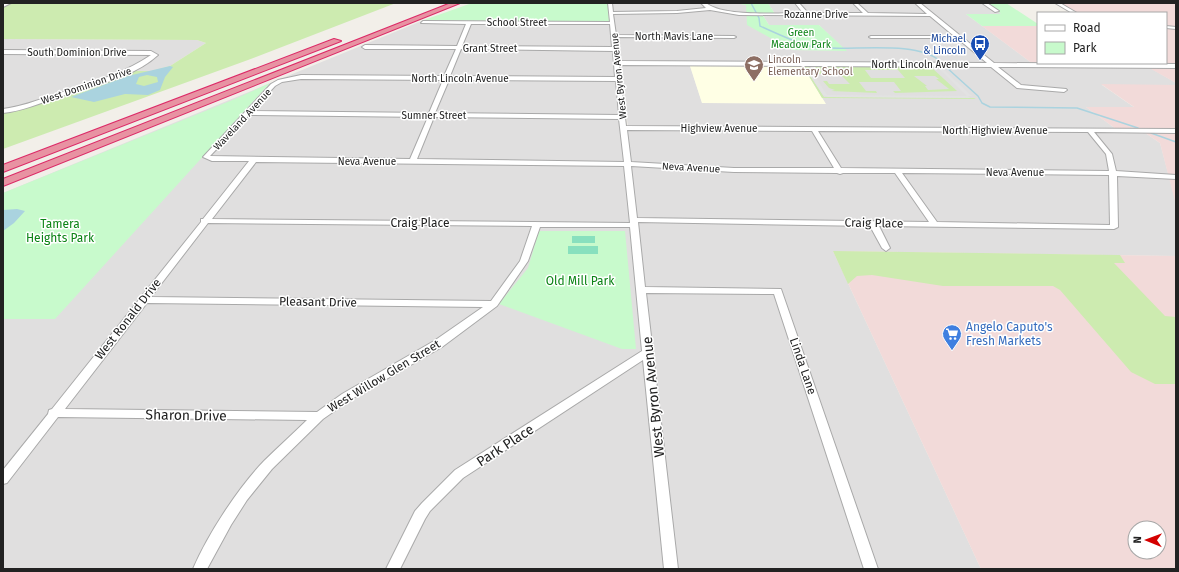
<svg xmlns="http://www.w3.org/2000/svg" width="1179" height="572" font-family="'Fira Sans',sans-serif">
	<rect width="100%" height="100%" fill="#f2efe9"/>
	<path fill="#e0dfdf" d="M612,3H735L746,5L792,50L846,51L819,25H769L762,14H775L768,3H986L1002,14H966L1033,64L619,62Z
		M424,20L609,22L627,158L666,569H3V193Z
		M3,39L197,40L206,43L170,66L151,71H132L3,113Z
		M619,63L690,66L702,103H825L803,67L807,65L1147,66L1176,83V85H1102L1135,108L1086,107L1116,129L628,126Z
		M627,129L1144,132L1160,143L1176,203V256L833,251L981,569H675Z"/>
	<path fill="#f2dad9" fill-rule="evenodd" d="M1058,3H1176V83L1144,65L1033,64L982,26H1038V63H1166V13H1077Z
		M1101,84L1176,85V130L1116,129L1086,107H1134Z
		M1144,132H1176V205L1160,143Z
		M833,251L1176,256V569H981ZM1135,528H1159V552H1135Z"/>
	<path fill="#ffffe5" d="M690,66L803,67L826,104L702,103Z"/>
	<path fill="#cdebb0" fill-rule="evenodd" d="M3,3H396L248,60L3,149V113L132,71H151L170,66L206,43L197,40L3,39Z
		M803,66L809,67L810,68L806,69L824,97L974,98L976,99L822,98Z
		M814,67H931L957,91L895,93L893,91H901L894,82H859L866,91H876L877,93L831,91L835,90L829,88L823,81H827L829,84H850L840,74H843L841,71L820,70L822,74H819ZM865,70H898L905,78H871ZM914,76H935L939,79H936L949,89L928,90L925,86H927Z
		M833,251L1120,255L1125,263H1114L1165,316L1176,317V384H1155L1131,372L1060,290L1053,286H943L872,275L857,276L848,284Z"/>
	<path fill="#c8facc" d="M472,3H608L609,22L424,20Z
		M735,3H768L775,14H762L769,25H819L847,51L792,50L747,25L746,5Z
		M986,3H1006L1038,24V26H982L966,14H1001Z
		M270,83L55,319H3V193L235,99Z
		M539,231H625L636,349H622L499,304L528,268Z"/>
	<path fill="#88e0be" d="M572,236H595V243H572Z
		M568,246H598V254H568Z"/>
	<path fill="#e2e2e2" d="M805,68H810L827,95L967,96L939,69H943L972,96H968L970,98L828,97L823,95Z"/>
	<path fill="#aad3df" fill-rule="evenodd" d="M170,66L173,67L165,77L160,90L148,95L125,94L94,102L71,97L128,76ZM147,75L157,77L158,82L144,86L136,84L139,77Z
		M17,209L25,211L14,223L3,231V210Z"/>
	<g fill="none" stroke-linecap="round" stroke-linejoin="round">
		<path stroke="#aad3df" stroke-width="1.5" d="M751,3L759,18L760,26C773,32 801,45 814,47C848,52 915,39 940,61
			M946,67L978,96L982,103L990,107L1077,108L1138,128
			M1151,133L1176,142"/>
		<defs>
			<path id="minor" d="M6,3H11L3,7V4Z
				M608,3H612L613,12L677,11L706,8L701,3H706C723,17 780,13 803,13L795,3H799L808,13H863L853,3H857L868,13L927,14L915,3H920L994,63L1176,64V68L998,67L1021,85L1066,89L1067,90L1064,92L1017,88L991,67L619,65L626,126L1176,129V133L1094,132L1112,154L1116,171L1176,175V179L1117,176L1118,227L1114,229L879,226L890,248L886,251L882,248L870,226L638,222L645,287L781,289L878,569H864L774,294L646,293L678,569H664L643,360L463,478L430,511L425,519L400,569H386L415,511L422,503L455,470L642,351L630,227H540L528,261L497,306L442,347L350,400L323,419L272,469L247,500L231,525L207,569H193C208,534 238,488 264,461C278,447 293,434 307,420L58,417L7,483L3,484V470L48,414L49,410L52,409L138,301L139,298L141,297L201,222V219H203L249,161H212L203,157L271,84L278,80L301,75L444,76L456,49H365L362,47L365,45L457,46L466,24L421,23L423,21L610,22ZM710,10L739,15L930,16L954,36H871L869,37L871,38H957L987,63L619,61L616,37L734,38L736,37L734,36L616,35L613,14L677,13ZM471,24H610L612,47L462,46ZM461,49L613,51L615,77L450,76ZM301,79L443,80L429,113L252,111L275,86L282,82ZM449,80L616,81L619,115L435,113ZM249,115L428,117L410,159L210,156ZM434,117L619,119L624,162L417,159ZM627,130L812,131L834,168H734L631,162ZM818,131L1088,132L1106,154L1109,171L841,168ZM256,162L624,166L630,223L212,219ZM631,166L734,172L837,173L840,174L843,173H895L929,222L637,218ZM902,173L1109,175L1110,225L937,222ZM208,223L532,226L520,261L491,301L151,297ZM147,303L483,307L434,341L342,394L317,412L65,409Z
				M982,3H987L999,11L995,12Z
				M1055,3H1060L1077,13H1072Z
				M1166,26L1176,27V29L1166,28Z
				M3,50L151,51L158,55C132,79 88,87 56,98C38,104 22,111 3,113V109C20,107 35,101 51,96C86,84 120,76 151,55L3,54Z"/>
			<path id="highway" d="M451,3H460L3,186V179Z
				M334,39L341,41L3,172V165Z"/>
		</defs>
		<use href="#minor" stroke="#a9a9a9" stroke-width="2"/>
		<use href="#highway" stroke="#dc2a67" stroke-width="2"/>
		<use href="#minor" fill="#fff" fill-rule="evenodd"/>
		<use href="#highway" fill="#e892a2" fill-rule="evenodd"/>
	</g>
	<defs>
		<symbol id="bus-pin" viewBox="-11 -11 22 30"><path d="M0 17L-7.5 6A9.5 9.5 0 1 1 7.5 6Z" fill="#1a4fb4" stroke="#fff"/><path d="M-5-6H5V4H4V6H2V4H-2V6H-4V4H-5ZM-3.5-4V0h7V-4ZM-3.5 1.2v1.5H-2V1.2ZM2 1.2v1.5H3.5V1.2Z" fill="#fff"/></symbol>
		<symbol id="school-pin" viewBox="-11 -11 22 30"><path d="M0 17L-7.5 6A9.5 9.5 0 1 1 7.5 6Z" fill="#8d6e63" stroke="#fff"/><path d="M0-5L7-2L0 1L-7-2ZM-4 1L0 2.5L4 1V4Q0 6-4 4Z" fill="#fff"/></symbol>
		<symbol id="supermarket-pin" viewBox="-11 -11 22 30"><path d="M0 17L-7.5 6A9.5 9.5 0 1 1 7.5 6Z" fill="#3f7fe0" stroke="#fff"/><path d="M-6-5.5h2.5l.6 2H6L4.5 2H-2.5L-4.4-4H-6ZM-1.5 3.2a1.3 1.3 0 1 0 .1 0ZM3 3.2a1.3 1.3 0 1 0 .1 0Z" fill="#fff"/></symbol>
	</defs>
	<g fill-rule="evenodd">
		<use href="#bus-pin" x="969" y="33" width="22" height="30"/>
		<use href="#school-pin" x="743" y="54" width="22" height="30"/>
		<use href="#supermarket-pin" x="941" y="323" width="22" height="30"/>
	</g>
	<g text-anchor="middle" stroke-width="3" stroke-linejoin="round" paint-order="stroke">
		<g font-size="10" fill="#222" stroke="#fff">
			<text x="816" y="18">Rozanne Drive</text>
			<text x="517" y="26">School Street</text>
			<text x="674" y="40">North Mavis Lane</text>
			<text x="490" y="52">Grant Street</text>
			<text x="77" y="56">South Dominion Drive</text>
			<text x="920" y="68">North Lincoln Avenue</text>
			<text transform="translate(618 76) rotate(-96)" y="4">West Byron Avenue</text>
			<text x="460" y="82">North Lincoln Avenue</text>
			<text transform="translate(86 85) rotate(-19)" y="4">West Dominion Drive</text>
			<text x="434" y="119">Sumner Street</text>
			<text transform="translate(242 119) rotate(-47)" y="4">Waveland Avenue</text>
			<text x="719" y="132">Highview Avenue</text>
			<text x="995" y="134">North Highview Avenue</text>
			<text x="367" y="165">Neva Avenue</text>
			<text transform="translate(691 167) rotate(3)" y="4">Neva Avenue</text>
			<text x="1015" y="176">Neva Avenue</text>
		</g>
		<g font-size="10" fill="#0c8416" stroke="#fff">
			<text x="801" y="36">Green<tspan x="801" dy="12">Meadow Park</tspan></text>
		</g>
		<g font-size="10" fill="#164399" stroke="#fff" text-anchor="end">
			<text x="966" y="42">Michael<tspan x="966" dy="12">&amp; Lincoln</tspan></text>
		</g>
		<g font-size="10" fill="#785e54" stroke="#fff" text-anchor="start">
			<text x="768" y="63">Lincoln<tspan x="768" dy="12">Elementary School</tspan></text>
		</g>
		<g font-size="12" fill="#222" stroke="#fff">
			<text x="420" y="227">Craig Place</text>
			<text transform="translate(874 223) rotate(1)" y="4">Craig Place</text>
			<text transform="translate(318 302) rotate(1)" y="4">Pleasant Drive</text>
			<text transform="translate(128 319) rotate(-52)" y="4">West Ronald Drive</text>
			<text transform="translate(803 366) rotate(71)" y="4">Linda Lane</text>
			<text transform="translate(384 376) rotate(-31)" y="4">West Willow Glen Street</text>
		</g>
		<g font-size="12" fill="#0c8416" stroke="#fff">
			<text x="60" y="228">Tamera<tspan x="60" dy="14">Heights Park</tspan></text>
			<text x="580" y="285">Old Mill Park</text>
		</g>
		<g font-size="12" fill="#366cbe" stroke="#fff" text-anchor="start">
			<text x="966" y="331">Angelo Caputo's<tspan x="966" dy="14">Fresh Markets</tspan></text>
		</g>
		<g font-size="14" fill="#222" stroke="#fff">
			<text transform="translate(653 397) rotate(-96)" y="5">West Byron Avenue</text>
			<text transform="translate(186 415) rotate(1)" y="5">Sharon Drive</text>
			<text transform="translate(505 445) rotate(-33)" y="5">Park Place</text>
		</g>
	</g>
	<rect width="1179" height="572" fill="none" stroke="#222222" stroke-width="8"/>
	<rect x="1037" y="12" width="130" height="52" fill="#ffffff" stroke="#a7a7a7"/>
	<rect x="1045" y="25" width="20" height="6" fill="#ffffff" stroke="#a7a7a7"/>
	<text x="1073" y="32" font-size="12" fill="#222222">Road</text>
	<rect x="1045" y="42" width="20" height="12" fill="#c8facc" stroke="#a7a7a7"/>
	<text x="1073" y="52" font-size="12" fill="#222222">Park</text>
	<g transform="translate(1147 540) rotate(271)"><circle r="19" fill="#ffffff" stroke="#a7a7a7"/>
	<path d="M0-3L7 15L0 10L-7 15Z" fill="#d40000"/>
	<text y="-6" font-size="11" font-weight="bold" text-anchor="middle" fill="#222222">N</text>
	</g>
</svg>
